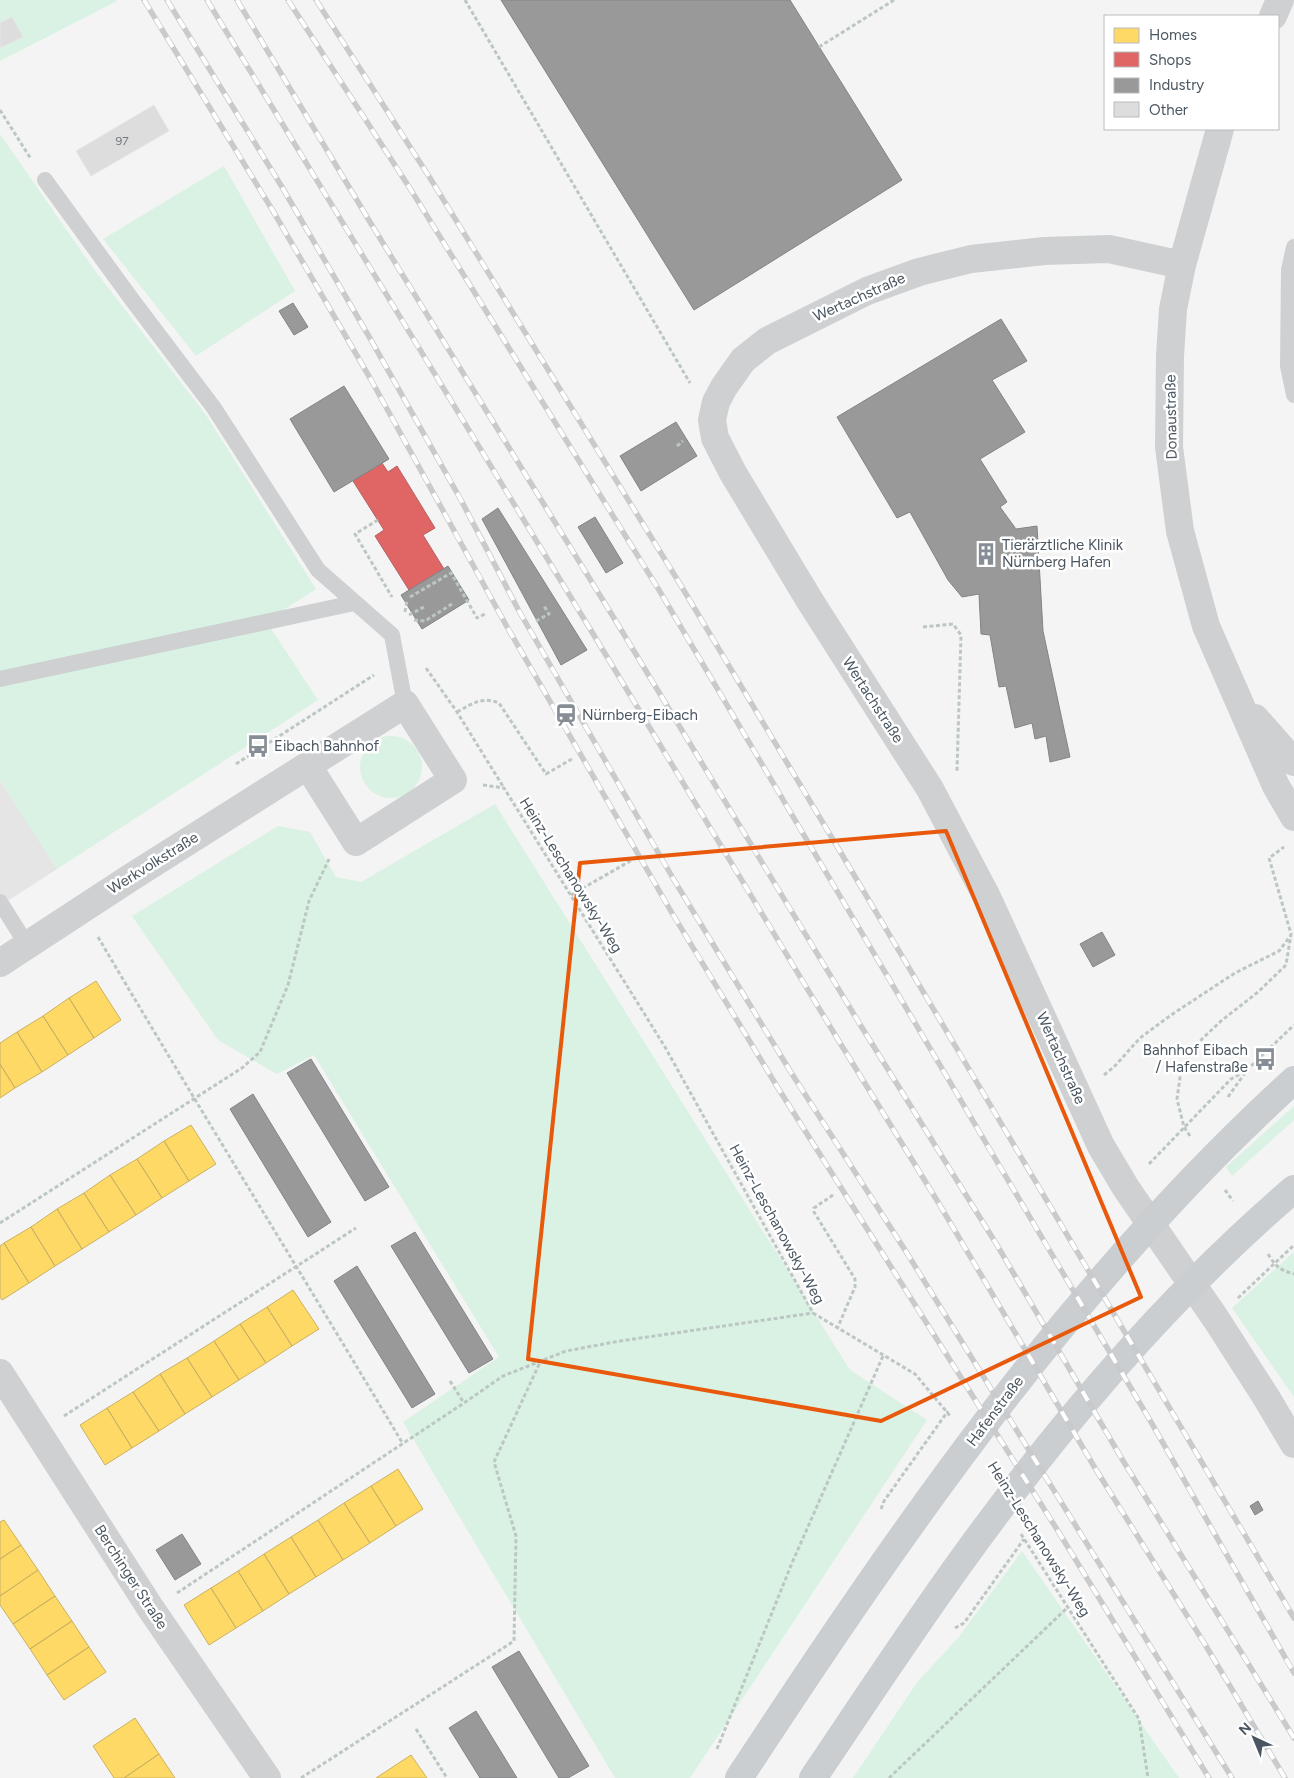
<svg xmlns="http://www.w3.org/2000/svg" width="1294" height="1778" font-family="Figtree,sans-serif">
	<rect width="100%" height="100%" fill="#f4f4f4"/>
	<path fill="#e6e5e6" d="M0,780L57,869L0,906Z"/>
	<path fill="#d9f2e3" d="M0,0H116L117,1L0,61Z
		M0,134L93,268L206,415L316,589L266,621L318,700L57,869L0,780Z
		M224,166L295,291L196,356L103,239Z
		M360 767a31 31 0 1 1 62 0a31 31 0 1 1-62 0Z
		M495,804L850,1370L927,1420L690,1778H615L403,1422L499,1357L314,1055L277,1074L218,1040L132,916L278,826L310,832L336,877L361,882Z
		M1294,1106V1120L1232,1176L1226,1167Z
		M1294,1252V1397L1232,1308Z
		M1022,1551L1179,1778H853L918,1681L958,1638Z"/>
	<path fill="#ffd966" stroke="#c9b264" d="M96,981L121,1020L94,1038L69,998Z
		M69,998L94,1038L68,1055L43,1016Z
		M43,1016L68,1055L42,1072L17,1032Z
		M17,1032L42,1072L15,1088L0,1064V1043Z
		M0,1064L15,1088L0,1098Z
		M191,1125L216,1164L189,1181L164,1141Z
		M164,1141L189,1181L162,1198L137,1159Z
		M137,1159L162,1198L136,1215L110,1175Z
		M110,1175L136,1215L109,1232L84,1193Z
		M84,1193L109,1232L82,1249L57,1209Z
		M57,1209L82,1249L55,1266L31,1227Z
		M31,1227L55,1266L29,1283L4,1243Z
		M4,1243L29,1283L2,1300L0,1297V1246Z
		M293,1290L319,1329L292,1346L267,1307Z
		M267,1307L292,1346L266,1363L240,1324Z
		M240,1324L266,1363L239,1380L214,1341Z
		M214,1341L239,1380L212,1397L187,1358Z
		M187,1358L212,1397L185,1414L160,1374Z
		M160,1374L185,1414L159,1431L133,1392Z
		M133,1392L159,1431L132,1448L107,1408Z
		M107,1408L132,1448L105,1465L80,1425Z
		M398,1469L423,1509L396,1526L371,1486Z
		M371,1486L396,1526L370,1543L344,1503Z
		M344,1503L370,1543L343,1560L318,1520Z
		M4,1520L21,1545L0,1559V1522Z
		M318,1520L343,1560L316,1577L291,1537Z
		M291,1537L316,1577L289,1594L264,1554Z
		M21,1545L38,1570L0,1596V1559Z
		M264,1554L289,1594L263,1611L238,1571Z
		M38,1570L55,1596L13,1624L0,1605V1596Z
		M238,1571L263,1611L236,1628L211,1588Z
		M211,1588L236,1628L209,1645L184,1605Z
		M55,1596L72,1621L30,1649L13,1624Z
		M72,1621L89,1647L47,1675L30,1649Z
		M89,1647L106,1672L64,1700L47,1675Z
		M135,1718L159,1754L124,1778H114L93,1746Z
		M159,1754L175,1778H124Z
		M411,1755L427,1778H376Z"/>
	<path fill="#e06666" stroke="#b36164" d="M382,463L388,472L397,466L435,528L423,535L444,569L409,590L375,536L384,530L353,481Z"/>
	<path fill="#999" stroke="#818588" d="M501,0H790L902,180L694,310Z
		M293,303L308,327L294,335L279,311Z
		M1001,319L1027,361L992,380L1025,432L980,459L1007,502L1000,507L1016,529L1037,526L1043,631L1070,757L1050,762L1046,736L1035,739L1032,723L1015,728L1006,686L999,687L990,635L981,634L979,594L962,597L948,580L910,512L897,518L837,417Z
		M344,386L389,459L334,492L290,419Z
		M676,422L697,456L641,491L620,456Z
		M498,508L587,650L561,665L482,519Z
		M595,517L623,563L606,573L578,527Z
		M448,566L469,600L422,629L401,595Z
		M1102,932L1115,955L1093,967L1080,944Z
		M311,1059L389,1187L365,1201L287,1073Z
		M253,1094L331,1222L308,1237L230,1109Z
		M415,1232L493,1359L469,1373L391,1246Z
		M357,1266L435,1394L412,1408L334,1281Z
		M1258,1501L1263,1510L1255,1515L1250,1506Z
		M182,1534L201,1564L175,1580L156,1550Z
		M519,1651L589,1766L568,1778H559L492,1667Z
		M476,1711L517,1778H480L449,1728Z"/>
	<path fill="#ddddde" stroke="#e5e6e7" d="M12,17L23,37L0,48V23Z
		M154,105L169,131L91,176L76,151Z"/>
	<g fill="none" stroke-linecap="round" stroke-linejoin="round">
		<path stroke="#bcc7c4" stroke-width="3" stroke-dasharray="4 2.5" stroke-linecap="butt" d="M465,0L690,383
			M819,47L894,0
			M0,110L31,159
			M677,446L683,441
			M378,520L355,534L392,597
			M410,597L451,573L477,618L485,614
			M405,612L407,600
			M409,615L424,607
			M414,620L425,621L452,604
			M536,621L549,614L544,606
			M923,627L953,624L961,635L957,771
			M426,668L457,712L504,788
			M457,712C472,704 482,696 499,703L546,774L572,759
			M236,764L374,675
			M483,785L504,788L665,1047L813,1313L915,1374L951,1417
			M571,895L632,860
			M98,937C198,1107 302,1274 403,1444
			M1104,1075L1114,1067L1140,1038L1171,1015L1235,973L1279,951L1291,935
			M1228,1097L1247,1070L1294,1025
			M1190,1136L1184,1127L1177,1099L1181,1070L1192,1052L1202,1039L1221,1021L1258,992L1286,965L1291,934L1269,858L1284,847
			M1149,1164L1231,1079L1247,1070
			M1225,1190L1233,1201
			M833,1195L814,1208V1212L855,1279V1287L837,1329
			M0,1223L242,1068L260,1052L288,985L309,901L329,859
			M1268,1254C1276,1267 1280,1270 1294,1274
			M1238,1298L1294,1245
			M450,1381L464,1403
			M64,1416L356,1228
			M881,1509L884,1501L948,1411
			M1021,1534L1139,1719L1148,1778
			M177,1593L464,1403L503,1376L566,1351L620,1341L813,1313
			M955,1628L964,1623L1024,1539
			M416,1729L447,1778
			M717,1749L792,1563L883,1356
			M301,1778L514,1641L516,1536L494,1462L541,1360
			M889,1778L1068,1607"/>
		<path stroke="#ced0d2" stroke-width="16" d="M45,180L133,301L214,408L318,570L392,635L405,704
			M1294,247L1289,270L1288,366L1294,395
			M0,679L354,603
			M0,902L27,945"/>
		<path stroke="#ced0d2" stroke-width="28" d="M1273,16L1280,0
			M1220,129L1182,265L1173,309L1170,356L1169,447L1180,531L1206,626L1276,786L1294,817
			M1182,265L1109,249L1044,251L971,259L919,272L867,291L767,341L743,360L724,387L716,402L712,420L715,438L733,473L810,601L930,789L987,897L1101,1146L1126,1188L1216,1319L1266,1397L1294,1444
			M1255,718L1294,762
			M0,963L130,878L405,704L453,780L356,842L308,766
			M0,1373L151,1609L267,1778"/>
		<path stroke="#caced1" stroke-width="28" d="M739,1778C903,1528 1072,1282 1294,1080
			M813,1778C863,1704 912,1629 965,1556C1061,1423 1169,1296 1294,1189"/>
		<defs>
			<path id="rail" d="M144,0L273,211L370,378L506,625L672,913L778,1088L1058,1531L1209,1778
				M167,0L282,187L371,340L461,500L519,611L674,880L792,1074L905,1250L1232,1778
				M207,0L595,637L837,1038L938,1202L1095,1468L1206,1646L1285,1778
				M237,0L370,222L617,623L861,1026L997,1245L1122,1459L1294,1738
				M288,0L411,190L659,590L1151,1422L1294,1673
				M316,0L430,178L680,584L841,853L1294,1618"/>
		</defs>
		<use href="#rail" stroke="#c9cacc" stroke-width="5.5"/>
		<use href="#rail" stroke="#fff" stroke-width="4" stroke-dasharray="11" stroke-linecap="butt"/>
	</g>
	<path fill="none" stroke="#e8590c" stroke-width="4" stroke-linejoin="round" d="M946,831L1141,1297L881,1421L528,1359L580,863Z"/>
	<defs>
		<symbol id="building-bare" viewBox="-9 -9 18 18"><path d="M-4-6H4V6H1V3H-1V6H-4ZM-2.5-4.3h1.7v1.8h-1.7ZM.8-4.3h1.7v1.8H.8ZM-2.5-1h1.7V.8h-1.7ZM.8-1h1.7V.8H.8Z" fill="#868d94" stroke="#fff" stroke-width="2.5" paint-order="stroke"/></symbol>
		<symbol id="station-bare" viewBox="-9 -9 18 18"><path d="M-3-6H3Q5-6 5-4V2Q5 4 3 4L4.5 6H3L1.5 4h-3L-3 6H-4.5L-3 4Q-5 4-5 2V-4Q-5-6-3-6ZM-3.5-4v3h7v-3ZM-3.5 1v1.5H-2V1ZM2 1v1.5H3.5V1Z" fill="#868d94" stroke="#fff" stroke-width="2.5" paint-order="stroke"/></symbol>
		<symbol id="bus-bare" viewBox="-9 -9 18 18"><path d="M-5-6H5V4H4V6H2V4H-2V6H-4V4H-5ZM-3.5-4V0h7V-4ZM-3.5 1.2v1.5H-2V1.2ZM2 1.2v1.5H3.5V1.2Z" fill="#868d94" stroke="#fff" stroke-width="2.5" paint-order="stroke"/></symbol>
	</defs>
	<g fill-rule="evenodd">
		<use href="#building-bare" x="970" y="538" width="32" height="32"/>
		<use href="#station-bare" x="550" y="699" width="32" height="32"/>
		<use href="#bus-bare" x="242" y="730" width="32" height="32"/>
		<use href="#bus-bare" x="1249" y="1043" width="32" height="32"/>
	</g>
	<g text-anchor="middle" stroke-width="5" stroke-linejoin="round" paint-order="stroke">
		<g font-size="12" fill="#707881">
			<text x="122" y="145">97</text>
		</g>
		<g font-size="15" fill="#4a5661" stroke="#fff">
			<text transform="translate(859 297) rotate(-24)" y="5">Wertachstraße</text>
			<text transform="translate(1171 417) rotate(-91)" y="5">Donaustraße</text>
			<text transform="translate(873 700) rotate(57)" y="5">Wertachstraße</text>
			<text transform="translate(153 863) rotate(-32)" y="5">Werkvolkstraße</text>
			<text transform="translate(571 875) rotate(58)" y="5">Heinz-Leschanowsky-Weg</text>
			<text transform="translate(1061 1058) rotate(66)" y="5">Wertachstraße</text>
			<text transform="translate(777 1224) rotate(61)" y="5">Heinz-Leschanowsky-Weg</text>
			<text transform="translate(995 1411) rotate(-53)" y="5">Hafenstraße</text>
			<text transform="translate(1039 1539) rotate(58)" y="5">Heinz-Leschanowsky-Weg</text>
			<text transform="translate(131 1577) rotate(57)" y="5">Berchinger Straße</text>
		</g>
		<g font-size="15" fill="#4a5661" stroke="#fff" text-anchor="start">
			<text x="1002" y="550">Tierärztliche Klinik<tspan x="1002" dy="17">Nürnberg Hafen</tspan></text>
			<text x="582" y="720">Nürnberg-Eibach</text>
			<text x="274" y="751">Eibach Bahnhof</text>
			<text x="1248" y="1055" text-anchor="end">Bahnhof Eibach<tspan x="1248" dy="17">/ Hafenstraße</tspan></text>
		</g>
	</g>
	<rect x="1104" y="15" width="175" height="115" fill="#ffffff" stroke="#b7bbc0"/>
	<rect x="1114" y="28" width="25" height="15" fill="#ffd966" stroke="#b7bbc0"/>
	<text x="1149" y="40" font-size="15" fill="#4a5661">Homes</text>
	<rect x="1114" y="52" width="25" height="15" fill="#e06666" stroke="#b7bbc0"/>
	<text x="1149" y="65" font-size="15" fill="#4a5661">Shops</text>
	<rect x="1114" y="78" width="25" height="15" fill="#999999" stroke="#b7bbc0"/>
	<text x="1149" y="90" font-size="15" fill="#4a5661">Industry</text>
	<rect x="1114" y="102" width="25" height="15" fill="#ddddde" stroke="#b7bbc0"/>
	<text x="1149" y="115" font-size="15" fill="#4a5661">Other</text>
	<g transform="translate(1254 1738) rotate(316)" stroke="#ffffff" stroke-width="4" paint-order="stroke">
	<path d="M0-4L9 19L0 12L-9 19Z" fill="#4a5661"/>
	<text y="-8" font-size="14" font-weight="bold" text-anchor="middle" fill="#4a5661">N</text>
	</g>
</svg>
